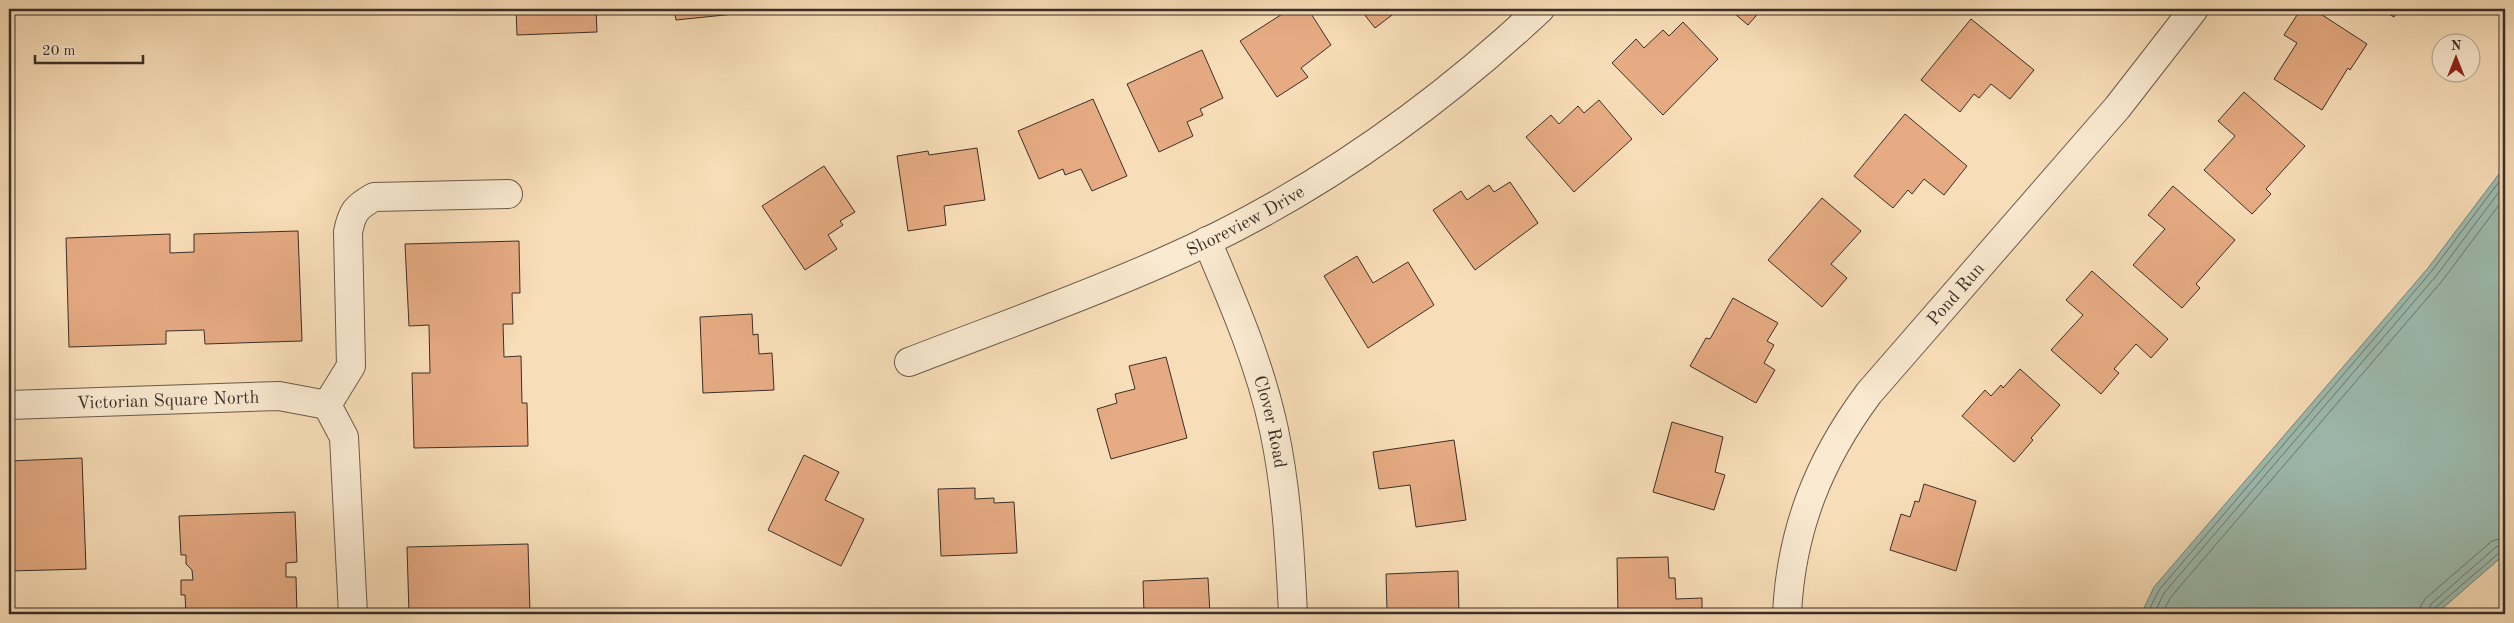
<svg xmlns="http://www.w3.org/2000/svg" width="2514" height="623" font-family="'Old Standard TT',serif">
	<rect width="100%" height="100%" fill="#f8deb8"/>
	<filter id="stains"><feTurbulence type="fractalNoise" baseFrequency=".004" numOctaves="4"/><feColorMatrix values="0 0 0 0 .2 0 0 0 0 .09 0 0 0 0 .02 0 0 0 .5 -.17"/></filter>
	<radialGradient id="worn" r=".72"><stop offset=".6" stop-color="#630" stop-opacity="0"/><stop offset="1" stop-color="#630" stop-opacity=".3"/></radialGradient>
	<path fill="#9dbcb0" stroke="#75847a" d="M2505,166V554L2436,614H2141L2154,587L2428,268Z"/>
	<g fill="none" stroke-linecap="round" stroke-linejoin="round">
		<path stroke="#6c766c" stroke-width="1" d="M2147,614L2159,590L2431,272L2505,174
			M2154,614L2164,593L2436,276L2505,184
			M2162,614L2170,598L2442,281L2505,197
			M2419,614L2421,605L2426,598L2492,541L2505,537
			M2427,614L2431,604L2496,547L2505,544
			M2433,614L2435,608L2500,552L2505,550"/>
	</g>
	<path fill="#e6ab83" stroke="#3a2f28" d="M516,9H596L597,32L517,35Z
		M674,9H754V12L676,20Z
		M1290,9H1308L1331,45L1301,68L1308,77L1277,97L1240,41Z
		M1360,9H1400L1375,28Z
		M1729,9H1762L1748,25Z
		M2301,9H2313L2367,44L2350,70L2348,68L2322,110L2274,79L2297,43L2284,35Z
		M2380,9H2399L2394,17Z
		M1971,19L2034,70L2010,99L1991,84L1979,98L1974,94L1960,112L1921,80Z
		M1683,22L1718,59L1663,115L1612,63L1636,39L1644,48L1663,30L1669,36Z
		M1202,50L1223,98L1200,109L1203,115L1187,122L1193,136L1159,152L1127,84Z
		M2244,92L2305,146L2266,189L2271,194L2252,214L2204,170L2235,136L2218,121Z
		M1093,99L1127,176L1092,191L1081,169L1065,175L1063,169L1039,179L1018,131Z
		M1599,100L1632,139L1574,192L1526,137L1551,115L1559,124L1578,106L1584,113Z
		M1905,114L1967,166L1944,195L1924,179L1912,194L1908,190L1893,208L1854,176Z
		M977,148L985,200L944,206L946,225L908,231L897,156L928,151L929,155Z
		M824,166L855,212L840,221L843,225L828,235L837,249L805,270L762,206Z
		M1510,182L1538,223L1475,270L1433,210L1461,191L1467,200L1489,185L1494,192Z
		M2173,186L2235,240L2196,284L2200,288L2182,308L2133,265L2165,229L2148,215Z
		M1822,198L1861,231L1831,264L1847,278L1822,307L1768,260Z
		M298,231L302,341L205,344L204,330L166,331V344L69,347L66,238L170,234V253L194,252V234Z
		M519,241L520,293H512L513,324H503L504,357L521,356L522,403H527L528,446L414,448L412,373H430L429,325L409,326L405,244Z
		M1357,256L1373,283L1408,262L1434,305L1368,348L1324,276Z
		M2092,271L2168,339L2151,358L2136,344L2114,369L2119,373L2101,394L2051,350L2083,315L2066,300Z
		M1733,298L1778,323L1767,341L1774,345L1764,363L1775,370L1756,403L1690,366L1706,338L1710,339Z
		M752,314L753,335L758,334L759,354L772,353L774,390L703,393L700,317Z
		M1166,357L1187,438L1111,459L1097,409L1117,403L1115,394L1135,389L1129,366Z
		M2020,369L2060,405L2031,438L2033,440L2014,462L1962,416L1985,390L1991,396L2001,385L2003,388Z
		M1672,422L1723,437L1715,472L1725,475L1714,510L1653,492Z
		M1454,440L1466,520L1416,527L1410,485L1379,489L1373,452Z
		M804,455L839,472L825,500L864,519L841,566L768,530Z
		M82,458L86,569L9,571V461Z
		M1924,484L1976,501L1956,571L1890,550L1901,514L1910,517L1915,501L1919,502Z
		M975,488V499L994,498V503L1014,502L1017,553L941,556L938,489Z
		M295,512L297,562L286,563V577H296L297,614H186L185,595H181V580H193L192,570L186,564V555H181L179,516Z
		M528,544L530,614H409L407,547Z
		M1668,557L1669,578H1675L1676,599L1702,598V614H1618L1617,558Z
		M1458,571L1459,614H1401V611H1387L1386,574Z
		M1208,578L1210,614H1144L1143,581Z"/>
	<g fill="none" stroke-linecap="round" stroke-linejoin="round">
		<defs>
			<g id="minor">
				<path id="s1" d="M1207,241C1233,302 1260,364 1274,430C1287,491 1290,552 1293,614"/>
				<path id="s2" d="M909,362C994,329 1082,298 1165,261C1304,200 1430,112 1540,9"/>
				<path id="s3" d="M9,405L279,396L327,405"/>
				<path d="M327,405L351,366L348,232C352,212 356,207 374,197L508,194"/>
				<path d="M327,405L344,437L353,614"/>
				<path id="s4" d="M1787,614C1791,530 1819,460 1869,393L2117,108L2194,9"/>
			</g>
		</defs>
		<use href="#minor" stroke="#6a5b4c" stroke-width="30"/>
		<use href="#minor" stroke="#faead1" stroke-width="28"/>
	</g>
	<g text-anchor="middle" stroke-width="4" stroke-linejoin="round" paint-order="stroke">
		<g font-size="18" fill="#3a2f28" stroke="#faead1">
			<text dy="6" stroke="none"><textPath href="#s2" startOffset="365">Shoreview Drive</textPath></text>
			<text dy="6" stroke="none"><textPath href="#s4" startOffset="371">Pond Run</textPath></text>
			<text dy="6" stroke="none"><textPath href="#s3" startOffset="159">Victorian Square North</textPath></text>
			<text dy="6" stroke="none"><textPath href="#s1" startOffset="192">Clover Road</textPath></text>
		</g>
	</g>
	<rect width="2514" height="623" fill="none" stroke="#f8deb8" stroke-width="30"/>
	<rect x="10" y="10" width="2494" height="603" fill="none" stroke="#3a2f28" stroke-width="2.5"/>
	<rect x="15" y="15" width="2484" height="593" fill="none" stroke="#3a2f28"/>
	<g transform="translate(2456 58)"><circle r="24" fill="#faead1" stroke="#ad9f8d"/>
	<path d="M0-4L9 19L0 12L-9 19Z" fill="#8f2418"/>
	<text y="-8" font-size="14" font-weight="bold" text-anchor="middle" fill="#3a2f28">N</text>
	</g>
	<path d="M35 55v8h108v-8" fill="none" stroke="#3a2f28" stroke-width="2.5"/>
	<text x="42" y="55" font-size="15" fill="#3a2f28" stroke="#faead1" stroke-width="4" paint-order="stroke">20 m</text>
	<rect width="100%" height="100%" filter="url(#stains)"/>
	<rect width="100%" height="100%" fill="url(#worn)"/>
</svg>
